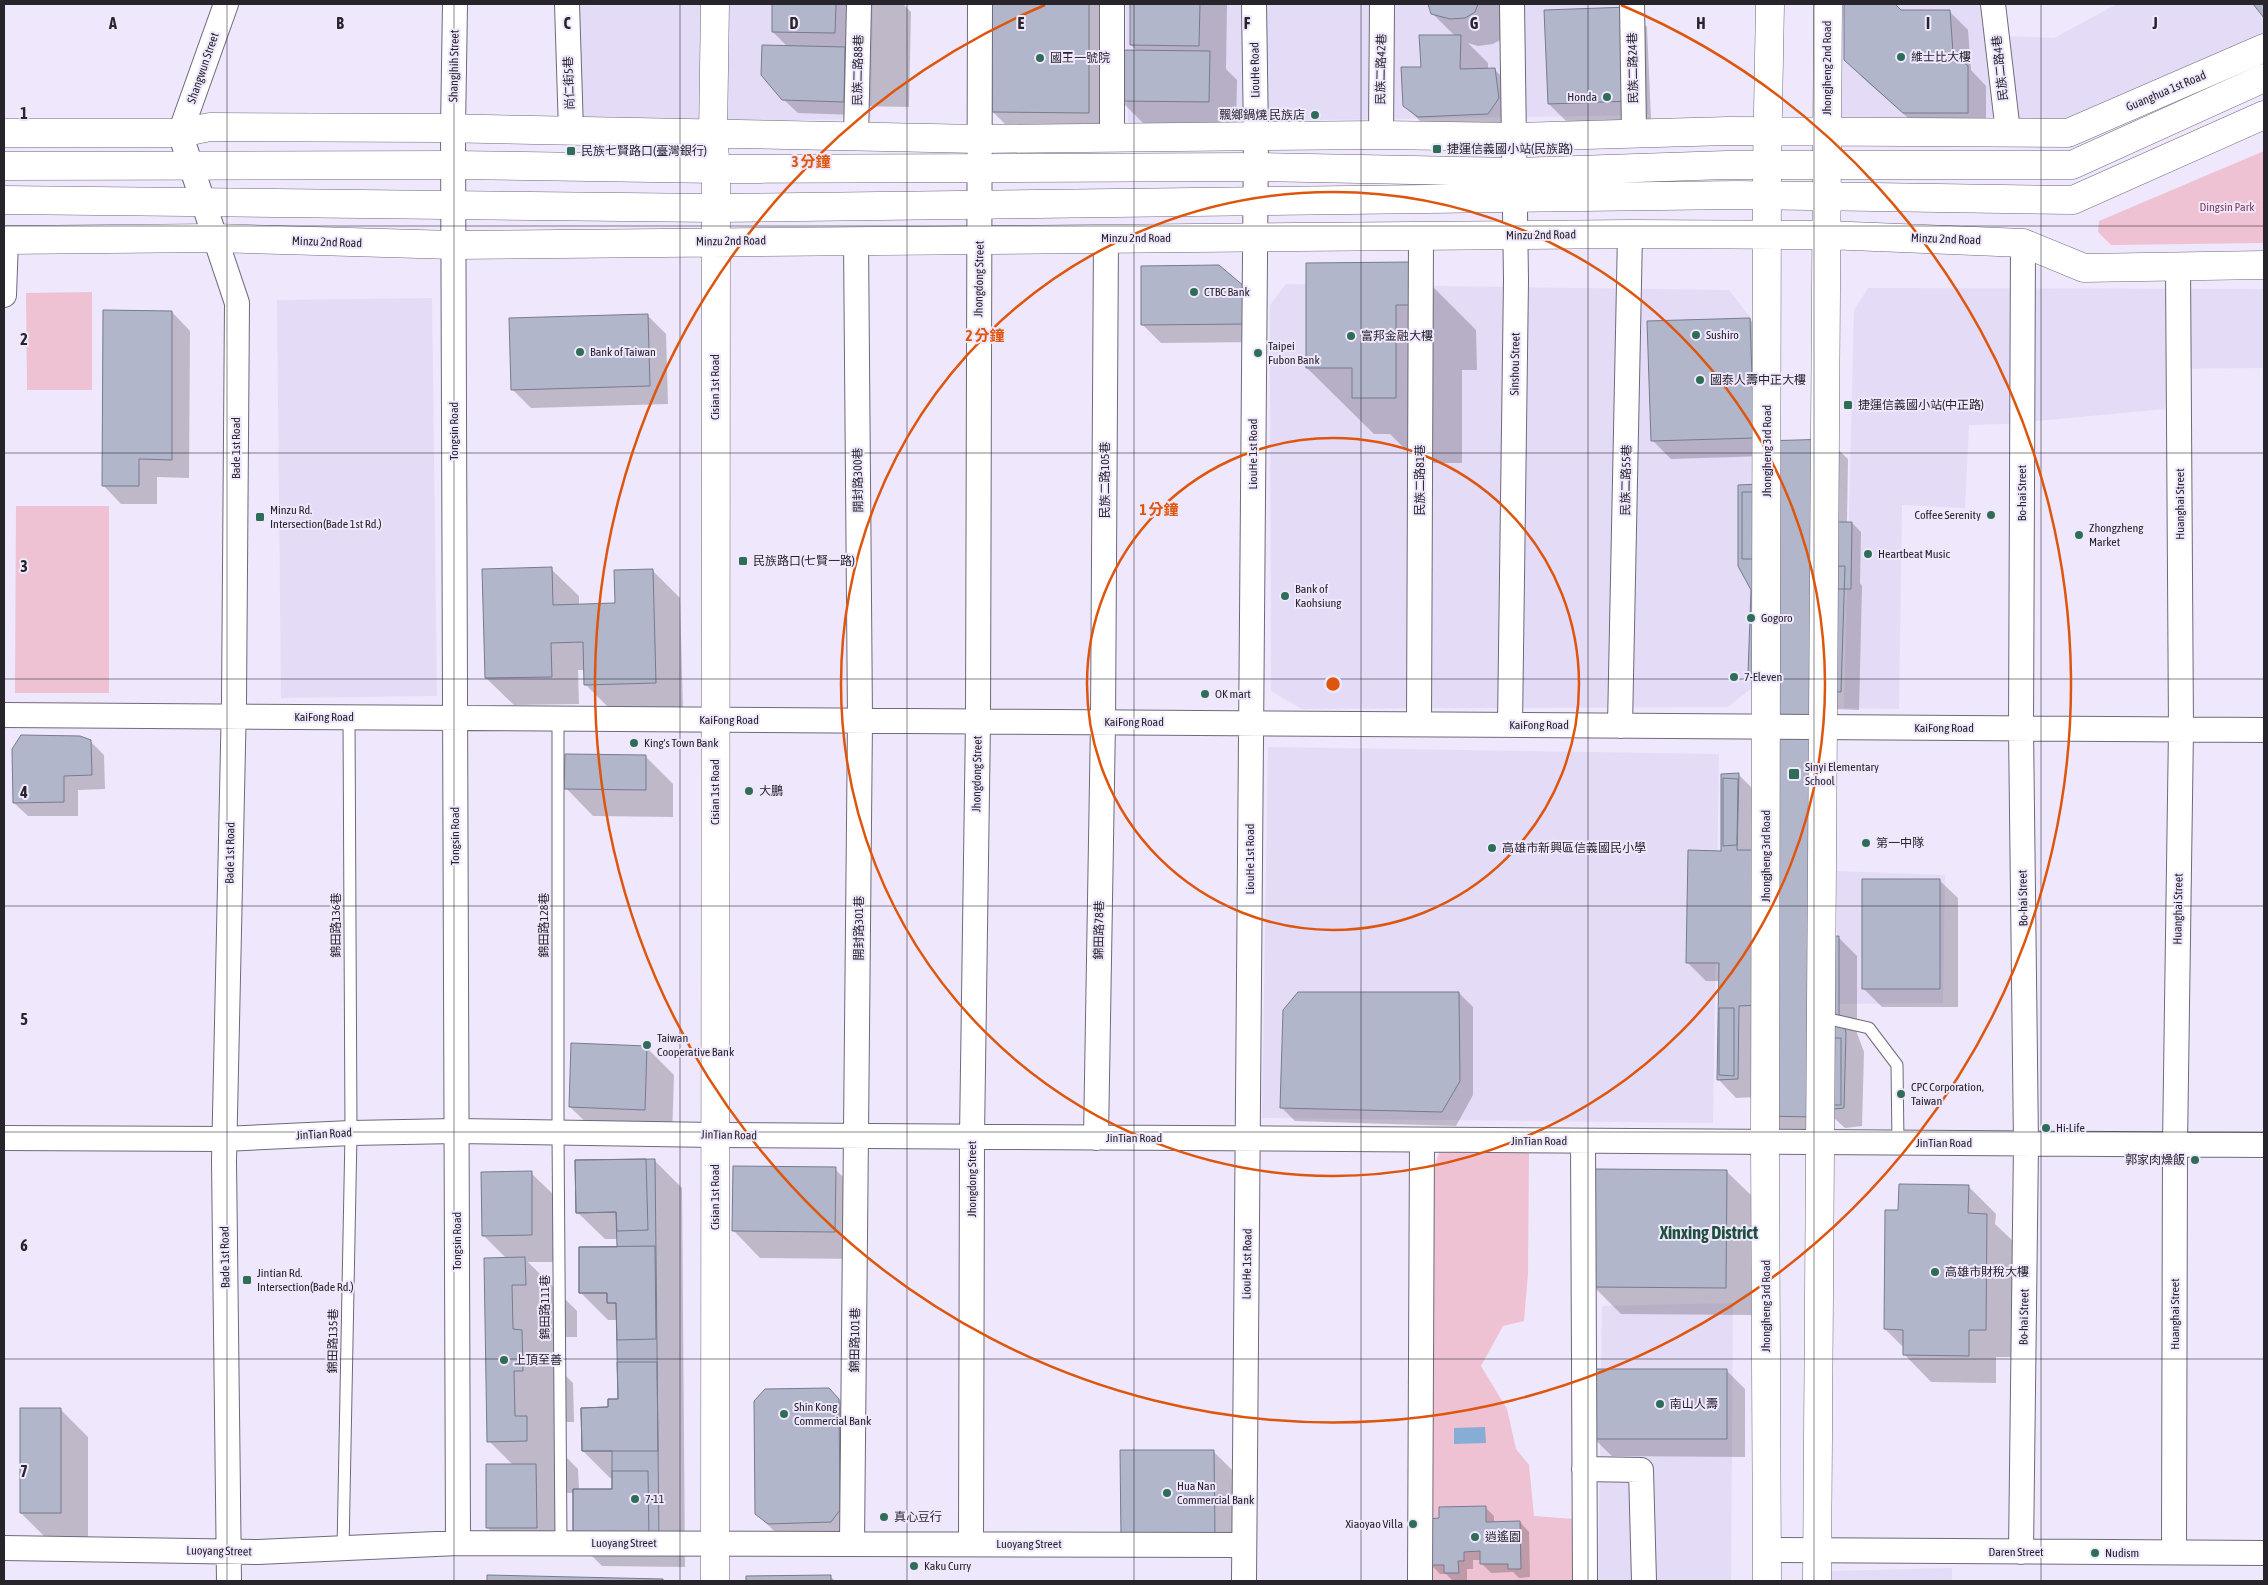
<svg xmlns="http://www.w3.org/2000/svg" width="2268" height="1585" font-family="'Asap Condensed','Noto Sans TC',sans-serif">
	<rect width="100%" height="100%" fill="#efe7fc"/>
	<path fill="#e4dbf7" d="M664,4H873L871,119L560,123V6Z
		M1126,4H1645L1648,115L1128,123Z
		M1839,4H1981L1998,124L1837,125Z
		M2117,4H2264V40L2065,125H2017L2006,36L2054,38Z
		M1286,284L1729,290L1757,326L1752,688L1728,707L1302,709L1271,691L1270,305Z
		M1868,288L2264,289V368L2170,369L2165,409L2005,424L1969,425L1965,508L1902,505L1899,709L1844,708L1854,310Z
		M432,298L437,696L281,698L277,300Z
		M1268,747L1719,754L1713,1123L1262,1118Z
		M1837,871L1945,875L1943,1003L1837,1004Z
		M1733,1303L1731,1581H1598L1602,1306Z
		M1952,1568V1581H1829V1571Z"/>
	<path fill="#efc2d3" d="M2264,151V243L2111,245L2098,232L2099,221Z
		M92,292V390H27L26,293Z
		M16,506H109V693H15Z
		M1440,1151H1529L1528,1274L1524,1321L1503,1326L1481,1366L1507,1409L1516,1449L1529,1465L1534,1516L1574,1519L1572,1581H1429L1434,1167Z"/>
	<path fill="#86add3" d="M1485,1427L1486,1443L1454,1444V1428Z"/>
	<path fill="#0003" d="M774,4H903L911,12L909,107L857,106V115L798,113L783,99L788,47L773,32Z
		M993,4H1116V140L1020,139L993,112Z
		M1132,4H1227L1226,69L1237,80L1236,129L1148,128L1121,101L1138,52L1131,45Z
		M1430,4H1512L1502,39L1493,44L1478,46L1468,43L1488,63V70H1495L1522,97L1526,126L1432,133L1404,105L1422,68L1455,36L1432,13Z
		M1845,4H1893L1901,11H1949L1968,30L1971,70L1986,86V131H1923L1864,79L1846,60Z
		M1629,8L1647,27L1651,119L1567,122L1549,104Z
		M1410,264L1476,330L1477,370H1462V463H1419L1390,434H1374L1307,368Z
		M1218,266L1264,342L1161,343L1143,325Z
		M172,312L190,331L189,478L157,477V504H121L103,485Z
		M647,315L666,334L668,404L531,408L512,389Z
		M1749,319L1768,338L1771,442L1829,441L1848,459L1847,523H1852L1861,532L1860,583L1862,586L1859,710L1836,709L1835,938H1839L1857,956V1033L1864,1052L1862,1126L1845,1128L1833,1117V1135L1780,1134L1756,1097L1736,1098L1718,1079L1720,981H1706L1687,962L1723,852L1738,774L1757,793L1768,691L1749,672L1759,485L1765,456L1671,459L1652,440Z
		M551,569L579,596V605L616,604L652,570L680,598L683,710L613,712L585,684V670H578L579,704L514,705L486,678Z
		M90,741L104,755L105,789L78,790V816H28L14,803Z
		M646,757L673,784V817L593,816L566,788Z
		M1939,880L1958,898V1007H1882L1864,989Z
		M1459,993L1473,1007V1095L1456,1126L1295,1121L1281,1107Z
		M646,1047L674,1075L672,1137L598,1134L570,1107Z
		M654,1160L682,1188L685,1567L602,1566L575,1539V1493H563L564,1554L515,1555L487,1527L513,1465L489,1441L507,1259L483,1235L531,1173L559,1200V1262H528L577,1311V1337H564V1374L573,1383L574,1422H566V1457L578,1469L579,1490H614L613,1478H610L583,1451L609,1409L619,1400L618,1320H608L581,1293L618,1248V1239H605L577,1212Z
		M835,1169L862,1196V1259L760,1258L733,1230Z
		M1726,1171L1754,1198L1753,1315L1621,1314L1594,1287Z
		M1968,1186L1996,1214L1995,1224L2014,1242L2013,1357H1996V1383L1931,1382L1904,1354V1348L1885,1329Z
		M1727,1371L1745,1389V1457L1612,1456L1593,1438Z
		M829,1389L857,1418L850,1540L775,1532L757,1514Z
		M60,1409L88,1437V1540H48L21,1513Z
		M1213,1451L1232,1470L1233,1554L1141,1556Z
		M1485,1507L1494,1516V1523L1520,1522L1529,1532L1530,1577L1519,1578L1513,1572L1491,1573L1482,1564V1560H1473V1569H1467V1581H1453L1446,1574H1440L1431,1565L1441,1519Z
		M488,1576L663,1580L664,1581H488Z
		M747,1577H831L835,1581H747Z"/>
	<path fill="#b1b6ca" stroke="#767b8e" d="M772,4H836L835,33L772,32Z
		M992,4H1089V113L992,112Z
		M1130,4H1200L1199,46L1130,45Z
		M1428,4H1478L1475,12L1465,18L1450,19L1431,14Z
		M1844,4H1895L1901,10H1950L1953,53L1968,66V113H1903L1844,60Z
		M2253,4H2264V18Z
		M1629,7L1633,101L1548,104L1544,10Z
		M1419,35H1461L1460,69L1495,68L1499,98L1488,114L1418,117L1403,106L1401,67H1421Z
		M762,45L845,47L844,102L782,100L761,75Z
		M1120,50L1210,51L1209,102L1120,101Z
		M1411,262V305H1396V398H1352V368H1306V263Z
		M1219,265L1245,287L1246,324L1141,325V266Z
		M103,310L172,311V460L139,459V486H102Z
		M648,314L650,386L511,390L509,318Z
		M1750,318L1754,438L1651,441L1647,321Z
		M1830,439L1821,567L1845,566L1841,692L1818,691L1817,937L1839,936V1014L1846,1032L1844,1108L1825,1110L1815,1117L1760,1116V1005L1739,1006L1738,1079L1717,1080L1719,963H1686L1688,850L1721,851V774L1739,773L1737,850H1772L1773,673H1748L1751,590L1738,566V485L1760,484L1764,441Z
		M1742,492H1757V559H1742Z
		M1837,522H1852L1851,589H1837Z
		M552,567L553,605L615,603L614,570L653,569L656,683L584,685L583,642L551,643L552,677L485,678L482,569Z
		M21,735L80,736L91,740L92,775L64,776V802L13,803L12,749Z
		M565,754L646,755V790L564,789Z
		M1723,778L1738,779L1737,845L1723,846Z
		M1862,879H1940V989H1862Z
		M1298,992H1459L1460,1081L1442,1112L1280,1108L1283,1010Z
		M1719,1008H1734V1076L1719,1075Z
		M1826,1038H1841V1105H1826Z
		M571,1043L647,1046L645,1110L569,1107Z
		M646,1159L648,1230L617,1231L616,1212L576,1213L575,1160Z
		M655,1159L659,1541L573,1539V1489H612V1451H582L581,1408L608,1407V1399H618L616,1303H607V1293H579V1247H617L616,1212L576,1213L575,1160Z
		M733,1166L836,1167L835,1232L732,1231Z
		M1593,1169L1727,1170L1726,1288L1593,1287Z
		M532,1171V1235L482,1236L481,1172Z
		M1899,1184L1969,1185L1968,1213L1987,1214L1986,1330H1969V1356L1903,1355V1330L1884,1329L1885,1210H1898Z
		M655,1246L656,1339L617,1340L616,1303H607V1293H579V1247Z
		M525,1257L526,1285H512L513,1329L522,1330L523,1371H514L515,1416H527V1441L487,1442L484,1258Z
		M617,1362H657L658,1451H582L581,1408L608,1407V1399H618Z
		M1592,1369H1727V1439H1592Z
		M829,1388L839,1399L840,1510L831,1522L768,1524L755,1514L754,1401L765,1389Z
		M20,1408H61V1513H20Z
		M1120,1450H1214L1215,1536L1121,1538Z
		M486,1464H536L537,1528H486Z
		M612,1471H648L649,1540L573,1539V1489H612Z
		M1486,1506V1522L1520,1521L1521,1569H1508V1564H1480V1551L1464,1552V1561H1458L1459,1573H1444V1565H1430L1428,1519L1439,1518V1507Z
		M487,1575L663,1579V1581H487Z
		M831,1575V1581H746V1576Z"/>
	<g fill="none" stroke-linecap="round" stroke-linejoin="round">
		<defs>
			<path id="service" d="M558,719V1131L561,1543
				M1820,1017L1869,1028L1897,1065L1898,1143
				M343,1550L351,1133L349,717"/>
			<path id="minor" d="M226,4L180,133L237,303L234,701L224,1161L229,1581
				M455,4L453,129L458,1543
				M567,4L571,131
				M1112,4V138
				M1632,4L1634,132
				M1993,4L2008,132
				M1381,135L1382,4
				M856,137L859,4
				M4,295L6,240
				M4,715L2264,730
				M1419,724L1421,237
				M1510,725L1516,280L1512,4
				M1620,726L1630,234
				M4,1138L224,1139L351,1133L456,1131L715,1135L2264,1145
				M1096,1138L1103,722L1106,238
				M1583,1141L1585,1581
				M1584,1469L1641,1470L1644,1581
				M852,1544L860,720L856,240
				M971,1544L972,1137L978,721L980,4
				M4,1548L258,1552L458,1543L1244,1545
				M1767,1550L2264,1553
				M2021,1552L2026,1144L2021,728L2023,243
				M2174,1552L2175,1145L2181,729L2178,266
				M1244,1581L1256,136L1254,4
				M1420,1581L1422,1140"/>
			<path id="tertiary" d="M4,133H180L210,127L439,128L979,139L1381,135L1514,137L1728,131L2068,133L2264,48
				M4,240L214,238L453,245L1630,234L1826,235L2023,243L2084,268L2264,265
				M715,1581L716,169L713,135L715,4
				M1767,1581L1765,1142L1767,165L1770,4
				M1817,1581L1828,4"/>
			<path id="secondary" d="M4,166L453,165L716,169L1256,167L1515,172L1727,165H2072L2264,78
				M4,200L715,208L1737,195L2073,200L2264,115"/>
		</defs>
		<use href="#service" stroke="#70697b" stroke-width="13"/>
		<use href="#minor" stroke="#70697b" stroke-width="26"/>
		<use href="#tertiary" stroke="#70697b" stroke-width="29"/>
		<use href="#secondary" stroke="#70697b" stroke-width="29"/>
		<use href="#service" stroke="#fff" stroke-width="11"/>
		<use href="#minor" stroke="#fff" stroke-width="24"/>
		<use href="#tertiary" stroke="#fff" stroke-width="28"/>
		<use href="#secondary" stroke="#fff" stroke-width="28"/>
	</g>
	<path fill="none" stroke="#27242c" stroke-width="1" stroke-opacity="0.55" d="M227,4V1581M454,4V1581M680,4V1581M907,4V1581M1134,4V1581M1361,4V1581M1588,4V1581M1814,4V1581M2041,4V1581M4,226H2264M4,453H2264M4,679H2264M4,906H2264M4,1132H2264M4,1359H2264"/>
	<g fill="none" stroke="#de560e" stroke-width="2.5">
		<circle cx="1333" cy="684" r="246"/>
		<circle cx="1333" cy="684" r="492"/>
		<path d="M1621 5A738 738 0 1 1 1045 5"/>
	</g>
	<g fill="#306d58" stroke="#efe7fc" stroke-width="2">
		<circle cx="1901" cy="57" r="5"/>
		<circle cx="1040" cy="58" r="5"/>
		<circle cx="1607" cy="97" r="5"/>
		<circle cx="1315" cy="115" r="5"/>
		<rect x="1432" y="144" width="10" height="10" rx="2.5"/>
		<rect x="566" y="146" width="10" height="10" rx="2.5"/>
		<circle cx="1194" cy="292" r="5"/>
		<circle cx="1696" cy="335" r="5"/>
		<circle cx="1351" cy="336" r="5"/>
		<circle cx="580" cy="352" r="5"/>
		<circle cx="1258" cy="353" r="5"/>
		<circle cx="1700" cy="380" r="5"/>
		<rect x="1843" y="400" width="10" height="10" rx="2.5"/>
		<circle cx="1991" cy="515" r="5"/>
		<rect x="255" y="512" width="10" height="10" rx="2.5"/>
		<circle cx="2079" cy="535" r="5"/>
		<circle cx="1868" cy="554" r="5"/>
		<rect x="738" y="556" width="10" height="10" rx="2.5"/>
		<circle cx="1285" cy="596" r="5"/>
		<circle cx="1751" cy="618" r="5"/>
		<circle cx="1734" cy="677" r="5"/>
		<circle cx="1205" cy="694" r="5"/>
		<circle cx="634" cy="743" r="5"/>
		<rect x="1788" y="768" width="12" height="12" rx="2.5"/>
		<circle cx="749" cy="791" r="5"/>
		<circle cx="1866" cy="843" r="5"/>
		<circle cx="1492" cy="848" r="5"/>
		<circle cx="647" cy="1045" r="5"/>
		<circle cx="1901" cy="1094" r="5"/>
		<circle cx="2046" cy="1128" r="5"/>
		<circle cx="2195" cy="1160" r="5"/>
		<circle cx="1935" cy="1272" r="5"/>
		<rect x="242" y="1275" width="10" height="10" rx="2.5"/>
		<circle cx="504" cy="1360" r="5"/>
		<circle cx="1660" cy="1404" r="5"/>
		<circle cx="784" cy="1414" r="5"/>
		<circle cx="1167" cy="1493" r="5"/>
		<circle cx="635" cy="1499" r="5"/>
		<circle cx="884" cy="1517" r="5"/>
		<circle cx="1413" cy="1524" r="5"/>
		<circle cx="1475" cy="1537" r="5"/>
		<circle cx="2095" cy="1553" r="5"/>
		<circle cx="914" cy="1566" r="5"/>
	</g>
	<g text-anchor="middle" stroke-width="4" stroke-linejoin="round" paint-order="stroke">
		<g font-size="12" fill="#27242c" stroke="#efe7fc" text-anchor="start">
			<text x="1911" y="61">維士比大樓</text>
			<text x="1050" y="62">國王一號院</text>
			<text x="1597" y="101" text-anchor="end">Honda</text>
			<text x="1305" y="119" text-anchor="end">飄鄉鍋燒 民族店</text>
			<text x="1447" y="153">捷運信義國小站(民族路)</text>
			<text x="581" y="155">民族七賢路口(臺灣銀行)</text>
			<text x="1204" y="296">CTBC Bank</text>
			<text x="1706" y="339">Sushiro</text>
			<text x="1361" y="340">富邦金融大樓</text>
			<text x="1268" y="350">Taipei<tspan x="1268" dy="14">Fubon Bank</tspan></text>
			<text x="590" y="356">Bank of Taiwan</text>
			<text x="1710" y="384">國泰人壽中正大樓</text>
			<text x="1858" y="409">捷運信義國小站(中正路)</text>
			<text x="270" y="514">Minzu Rd.<tspan x="270" dy="14">Intersection(Bade 1st Rd.)</tspan></text>
			<text x="1981" y="519" text-anchor="end">Coffee Serenity</text>
			<text x="2089" y="532">Zhongzheng<tspan x="2089" dy="14">Market</tspan></text>
			<text x="1878" y="558">Heartbeat Music</text>
			<text x="753" y="565">民族路口(七賢一路)</text>
			<text x="1295" y="593">Bank of<tspan x="1295" dy="14">Kaohsiung</tspan></text>
			<text x="1761" y="622">Gogoro</text>
			<text x="1744" y="681">7-Eleven</text>
			<text x="1215" y="698">OK mart</text>
			<text x="644" y="747">King's Town Bank</text>
			<text x="1805" y="771">Sinyi Elementary<tspan x="1805" dy="14">School</tspan></text>
			<text x="759" y="795">大鵬</text>
			<text x="1876" y="847">第一中隊</text>
			<text x="1502" y="852">高雄市新興區信義國民小學</text>
			<text x="657" y="1042">Taiwan<tspan x="657" dy="14">Cooperative Bank</tspan></text>
			<text x="1911" y="1091">CPC Corporation,<tspan x="1911" dy="14">Taiwan</tspan></text>
			<text x="2056" y="1132">Hi-Life</text>
			<text x="2185" y="1164" text-anchor="end">郭家肉燥飯</text>
			<text x="1945" y="1276">高雄市財稅大樓</text>
			<text x="257" y="1277">Jintian Rd.<tspan x="257" dy="14">Intersection(Bade Rd.)</tspan></text>
			<text x="514" y="1364">上頂至善</text>
			<text x="1670" y="1408">南山人壽</text>
			<text x="794" y="1411">Shin Kong<tspan x="794" dy="14">Commercial Bank</tspan></text>
			<text x="1177" y="1490">Hua Nan<tspan x="1177" dy="14">Commercial Bank</tspan></text>
			<text x="645" y="1503">7-11</text>
			<text x="894" y="1521">真心豆行</text>
			<text x="1403" y="1528" text-anchor="end">Xiaoyao Villa</text>
			<text x="1485" y="1541">逍遙園</text>
			<text x="2105" y="1557">Nudism</text>
			<text x="924" y="1570">Kaku Curry</text>
		</g>
		<g font-size="12" fill="#27242c" stroke="#efe7fc">
			<text transform="translate(454 66) rotate(-89)" y="4">Shangjhih Street</text>
			<text transform="translate(203 68) rotate(-71)" y="4">Shangwun Street</text>
			<text transform="translate(1633 68) rotate(-91)" y="4">民族二路24巷</text>
			<text transform="translate(1827 68) rotate(-90)" y="4">Jhongjheng 2nd Road</text>
			<text transform="translate(2000 68) rotate(-96)" y="4">民族二路4巷</text>
			<text transform="translate(1381 69) rotate(-89)" y="4">民族二路42巷</text>
			<text transform="translate(858 70) rotate(-89)" y="4">民族二路88巷</text>
			<text transform="translate(1255 70) rotate(-91)" y="4">LiouHe Road</text>
			<text transform="translate(569 83) rotate(-92)" y="4">尚仁街5巷</text>
			<text transform="translate(2166 91) rotate(-23)" y="4">Guanghua 1st Road</text>
			<text transform="translate(1541 235) rotate(-1)" y="4">Minzu 2nd Road</text>
			<text x="1136" y="242">Minzu 2nd Road</text>
			<text transform="translate(1946 239) rotate(2)" y="4">Minzu 2nd Road</text>
			<text transform="translate(731 241) rotate(-1)" y="4">Minzu 2nd Road</text>
			<text transform="translate(327 242) rotate(2)" y="4">Minzu 2nd Road</text>
			<text transform="translate(979 279) rotate(-89)" y="4">Jhongdong Street</text>
			<text transform="translate(1515 364) rotate(-89)" y="4">Sinshou Street</text>
			<text transform="translate(715 387) rotate(-90)" y="4">Cisian 1st Road</text>
			<text transform="translate(454 431) rotate(-90)" y="4">Tongsin Road</text>
			<text transform="translate(236 448) rotate(-90)" y="4">Bade 1st Road</text>
			<text transform="translate(1767 451) rotate(-90)" y="4">Jhongjheng 3rd Road</text>
			<text transform="translate(1253 454) rotate(-90)" y="4">LiouHe 1st Road</text>
			<text transform="translate(858 480) rotate(-91)" y="4">開封路300巷</text>
			<text transform="translate(1105 480) rotate(-90)" y="4">民族二路105巷</text>
			<text transform="translate(1420 480) rotate(-90)" y="4">民族二路81巷</text>
			<text transform="translate(1626 480) rotate(-89)" y="4">民族二路55巷</text>
			<text transform="translate(2022 493) rotate(-90)" y="4">Bo-hai Street</text>
			<text transform="translate(2180 504) rotate(-90)" y="4">Huanghai Street</text>
			<text x="324" y="721">KaiFong Road</text>
			<text x="729" y="724">KaiFong Road</text>
			<text x="1134" y="726">KaiFong Road</text>
			<text x="1539" y="729">KaiFong Road</text>
			<text x="1944" y="732">KaiFong Road</text>
			<text transform="translate(977 774) rotate(-89)" y="4">Jhongdong Street</text>
			<text transform="translate(715 792) rotate(-90)" y="4">Cisian 1st Road</text>
			<text transform="translate(455 836) rotate(-90)" y="4">Tongsin Road</text>
			<text transform="translate(230 853) rotate(-89)" y="4">Bade 1st Road</text>
			<text transform="translate(1766 856) rotate(-90)" y="4">Jhongjheng 3rd Road</text>
			<text transform="translate(1250 859) rotate(-90)" y="4">LiouHe 1st Road</text>
			<text transform="translate(2023 898) rotate(-91)" y="4">Bo-hai Street</text>
			<text transform="translate(2178 909) rotate(-89)" y="4">Huanghai Street</text>
			<text transform="translate(336 925) rotate(-90)" y="4">錦田路136巷</text>
			<text transform="translate(544 925) rotate(-90)" y="4">錦田路128巷</text>
			<text transform="translate(859 928) rotate(-90)" y="4">開封路301巷</text>
			<text transform="translate(1099 930) rotate(-89)" y="4">錦田路78巷</text>
			<text transform="translate(324 1134) rotate(-3)" y="4">JinTian Road</text>
			<text transform="translate(729 1135) rotate(1)" y="4">JinTian Road</text>
			<text x="1134" y="1142">JinTian Road</text>
			<text x="1539" y="1145">JinTian Road</text>
			<text x="1944" y="1147">JinTian Road</text>
			<text transform="translate(972 1179) rotate(-90)" y="4">Jhongdong Street</text>
			<text transform="translate(715 1197) rotate(-90)" y="4">Cisian 1st Road</text>
			<text transform="translate(457 1241) rotate(-90)" y="4">Tongsin Road</text>
			<text transform="translate(225 1257) rotate(-91)" y="4">Bade 1st Road</text>
			<text transform="translate(1247 1264) rotate(-89)" y="4">LiouHe 1st Road</text>
			<text transform="translate(1766 1306) rotate(-90)" y="4">Jhongjheng 3rd Road</text>
			<text transform="translate(545 1307) rotate(-90)" y="4">錦田路111巷</text>
			<text transform="translate(2175 1314) rotate(-90)" y="4">Huanghai Street</text>
			<text transform="translate(2024 1317) rotate(-89)" y="4">Bo-hai Street</text>
			<text transform="translate(855 1340) rotate(-89)" y="4">錦田路101巷</text>
			<text transform="translate(333 1341) rotate(-89)" y="4">錦田路135巷</text>
			<text x="624" y="1547">Luoyang Street</text>
			<text x="1029" y="1548">Luoyang Street</text>
			<text transform="translate(219 1551) rotate(1)" y="4">Luoyang Street</text>
			<text x="2016" y="1556">Daren Street</text>
		</g>
		<g font-size="12" fill="#813d5b" stroke="#efe7fc">
			<text x="2227" y="211">Dingsin Park</text>
		</g>
		<g font-size="18" font-weight="bold" fill="#1f503f" stroke="#efe7fc">
			<text x="1709" y="1239">Xinxing District</text>
		</g>
	</g>
	<g font-size="16" text-anchor="middle" font-weight="bold" fill="#27242c" stroke="#efe7fc" stroke-width="4" stroke-linejoin="round" paint-order="stroke">
		<text x="113" y="29">A</text>
		<text x="340" y="29">B</text>
		<text x="567" y="29">C</text>
		<text x="794" y="29">D</text>
		<text x="1021" y="29">E</text>
		<text x="1247" y="29">F</text>
		<text x="1474" y="29">G</text>
		<text x="1701" y="29">H</text>
		<text x="1928" y="29">I</text>
		<text x="2155" y="29">J</text>
		<text x="24" y="119">1</text>
		<text x="24" y="345">2</text>
		<text x="24" y="572">3</text>
		<text x="24" y="798">4</text>
		<text x="24" y="1025">5</text>
		<text x="24" y="1251">6</text>
		<text x="24" y="1477">7</text>
	</g>
	<circle cx="1333" cy="684" r="8" fill="#de560e" stroke="#efe7fc" stroke-width="2.5"/>
	<g font-size="15" text-anchor="middle" font-weight="bold" fill="#de560e" stroke="#efe7fc" stroke-width="4" stroke-linejoin="round" paint-order="stroke">
		<text x="811" y="167">3 分鐘</text>
		<text x="985" y="341">2 分鐘</text>
		<text x="1159" y="515">1 分鐘</text>
	</g>
	<rect width="2268" height="1585" fill="none" stroke="#27242c" stroke-width="10"/>
</svg>
